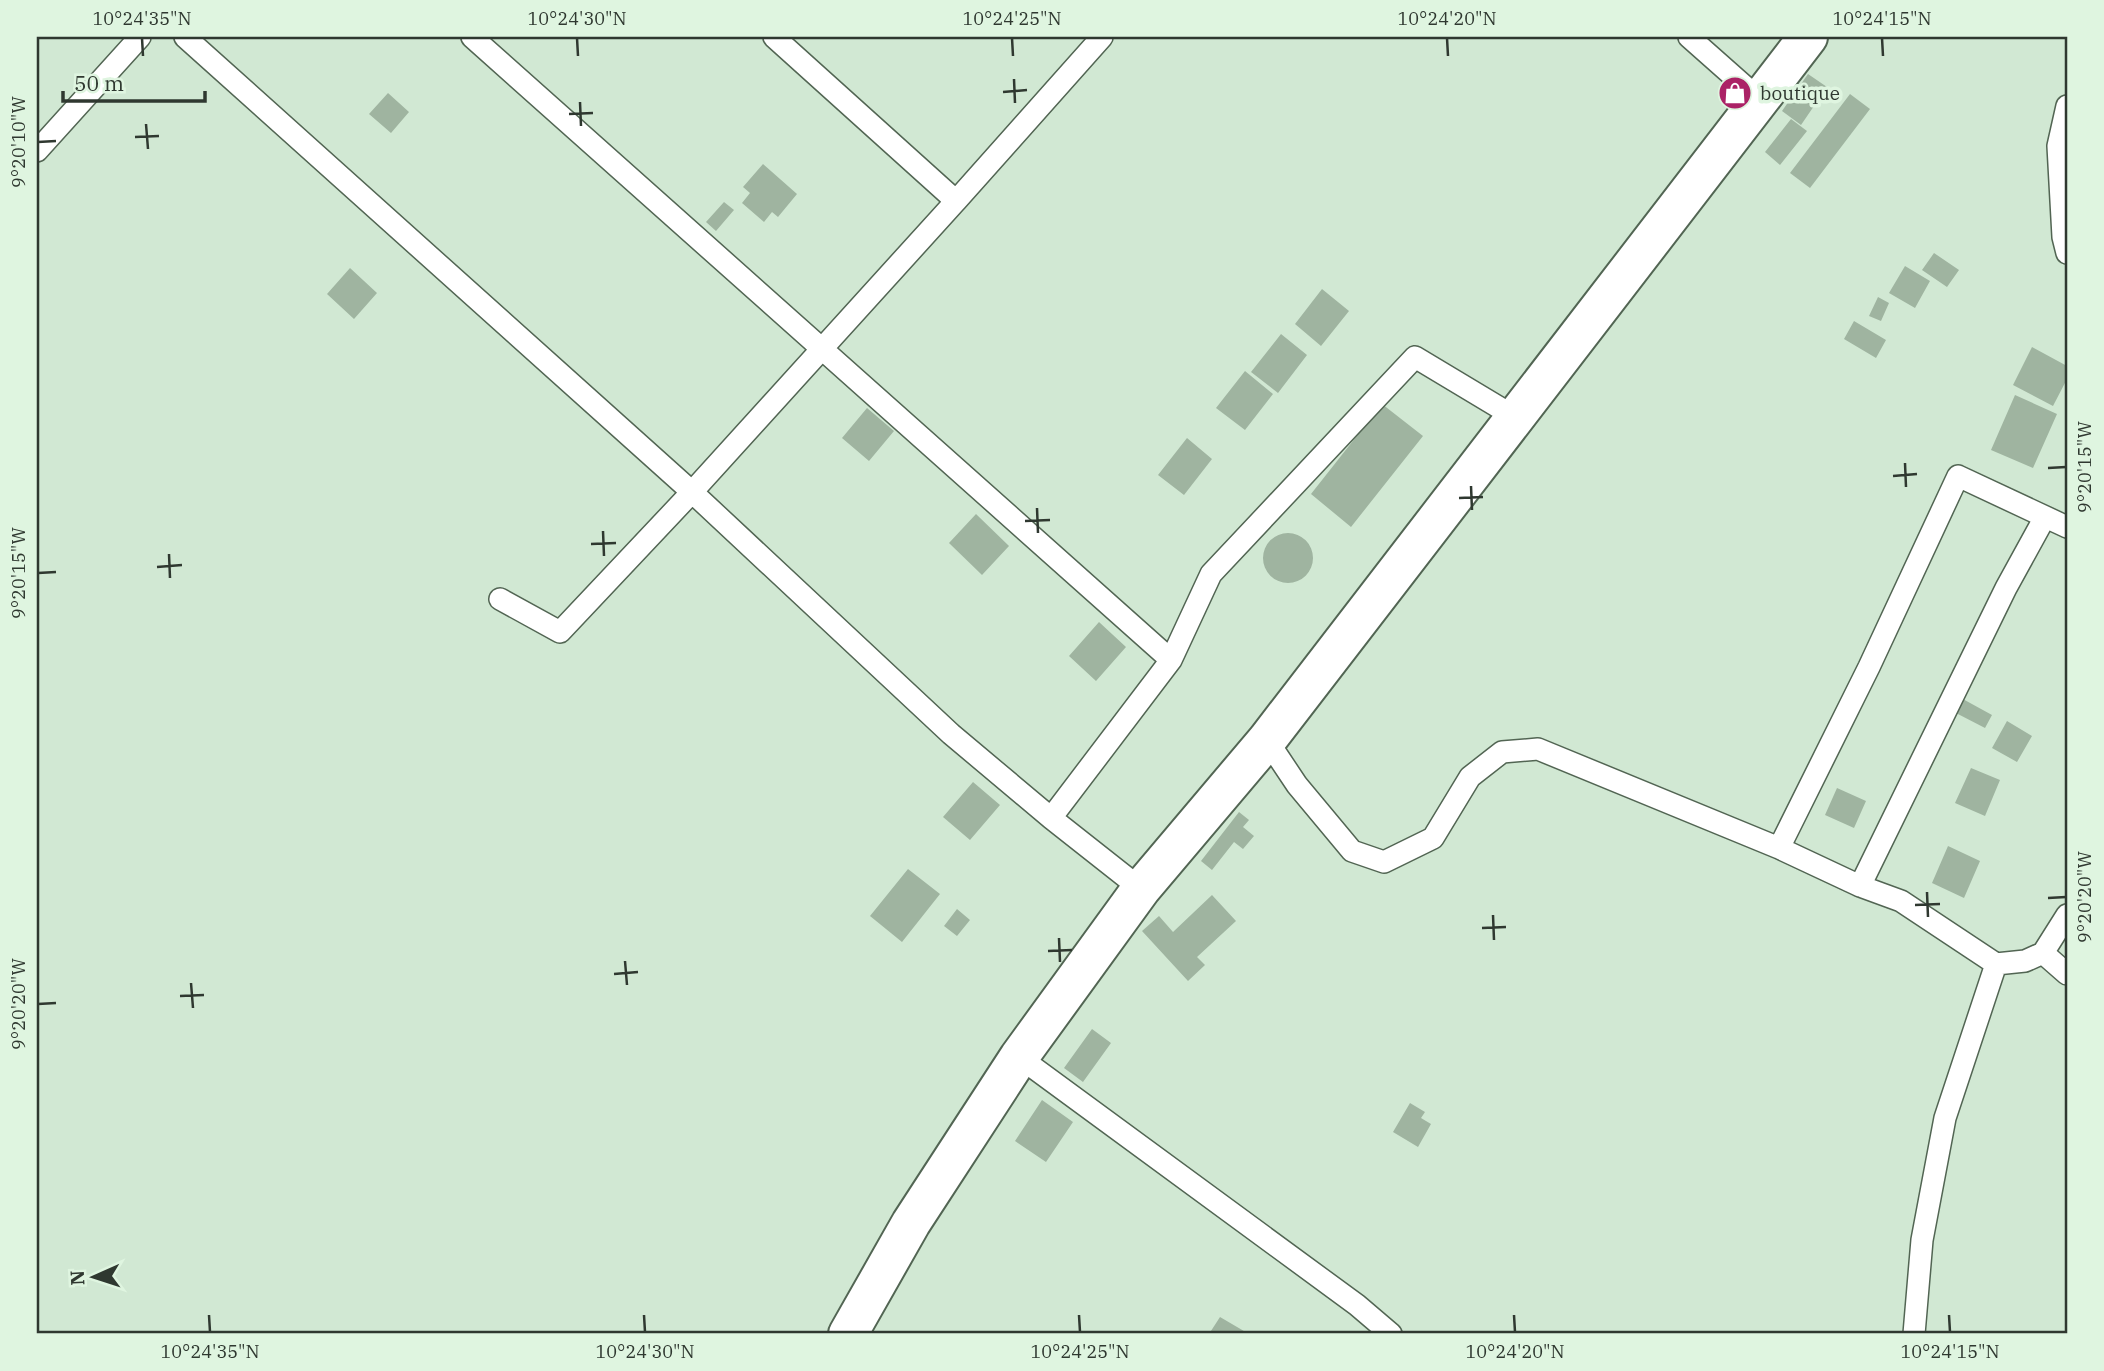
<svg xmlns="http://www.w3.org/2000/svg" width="2104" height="1371" font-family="'IBM Plex Serif',serif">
	<rect width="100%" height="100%" fill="#d1e8d3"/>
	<path fill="#9fb4a0" d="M1808,74L1827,87L1801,125L1782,111Z
		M388,93L409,112L391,133L369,114Z
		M1850,94L1870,109L1810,188L1790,173Z
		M1791,119L1807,131L1780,165L1765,152Z
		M763,164L797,194L778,217L772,212L764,222L742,203L750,193L743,187Z
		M724,202L734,210L716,231L706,222Z
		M1934,253L1959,270L1947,287L1922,270Z
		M1905,266L1930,281L1915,308L1889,293Z
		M350,268L377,293L354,319L327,294Z
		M1322,289L1349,311L1321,346L1295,324Z
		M1878,297L1889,303L1881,321L1869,316Z
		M1854,321L1886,340L1876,358L1844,339Z
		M1281,334L1307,355L1278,393L1251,372Z
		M2032,347L2067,366V379L2053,406L2013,385Z
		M1245,371L1273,394L1245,430L1216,408Z
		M2015,395L2057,414L2033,468L1991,450Z
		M1382,404L1423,436L1351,527L1311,494Z
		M867,408L894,431L869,461L842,438Z
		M1187,438L1212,459L1184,495L1158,475Z
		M976,514L1009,546L982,575L949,543Z
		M1263 558a25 25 0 1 1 50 0a25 25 0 1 1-50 0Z
		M1099,622L1126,647L1096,681L1069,656Z
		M1961,698L1992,715L1985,728L1954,712Z
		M2007,721L2032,736L2017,762L1992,748Z
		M1971,768L2000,780L1985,816L1955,803Z
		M973,782L1000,805L970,840L943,817Z
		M1837,788L1866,801L1854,828L1825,815Z
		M1239,812L1249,820L1243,827L1254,836L1243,849L1234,842L1212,870L1201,861Z
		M1948,846L1980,861L1964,898L1932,883Z
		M908,869L940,894L902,942L870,916Z
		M1212,895L1236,921L1197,957L1205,965L1188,981L1142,931L1159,916L1173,932Z
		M957,909L970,920L957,936L944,926Z
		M1092,1029L1111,1043L1083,1082L1064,1068Z
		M1042,1100L1073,1122L1046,1162L1015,1141Z
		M1410,1103L1425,1112L1421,1118L1431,1124L1418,1147L1393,1132Z
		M1220,1317L1249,1334H1209Z"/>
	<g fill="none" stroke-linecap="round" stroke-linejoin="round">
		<defs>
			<path id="street" d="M185,37L692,492L951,734L1051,818L1141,889
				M472,37L1171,660
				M1689,37L1759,99
				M2067,106L2058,146L2063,237L2067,253
				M37,151L140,37
				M956,201L1102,37
				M500,599L560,632L692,492L956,201L774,37
				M1267,740L1297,785L1352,851L1384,862L1433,838L1470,777L1502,752L1538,749L1779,848L1869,667L1958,476L2067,527
				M1051,818L1171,660L1211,574L1415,357L1515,417
				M1779,848L1860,886L1901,901L1996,964L2025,961L2043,953L2067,974
				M1860,886L2006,588L2045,517
				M2043,953L2067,915
				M1019,1057L1357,1305L1391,1334
				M1914,1334L1922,1240L1945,1118L1996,964"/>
			<path id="highway" d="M848,1334L911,1223L1019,1057L1141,889L1267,740L1808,37"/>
		</defs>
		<use href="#street" stroke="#526553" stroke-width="24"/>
		<use href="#highway" stroke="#526553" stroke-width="42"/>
		<use href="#street" stroke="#fff" stroke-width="21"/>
		<use href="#highway" stroke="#fff" stroke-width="38"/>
	</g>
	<path fill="none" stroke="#2f3830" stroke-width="2.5" d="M142,38L143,56M577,38L578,56M1012,38L1013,56M1447,38L1448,56M1882,38L1883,56M1014,79L1015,103M1003,92L1027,90M580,102L581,126M569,114L593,113M146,124L148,149M135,137L159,136M38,142L56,141M1905,463L1906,487M2048,468L2066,467M1893,476L1917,474M1471,486L1472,510M1459,498L1483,497M1037,508L1038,533M1025,521L1050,520M603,531L604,556M591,544L616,543M169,554L170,578M157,567L182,565M38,573L56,572M1927,892L1928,917M2048,898L2066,897M1915,905L1940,904M1493,915L1494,940M1482,928L1506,927M1059,938L1060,962M1048,951L1072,950M625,961L627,985M614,974L638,972M191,983L193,1008M180,996L204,995M38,1004L56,1003M209,1315L210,1332M644,1315L645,1332M1079,1315L1080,1332M1514,1315L1515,1332M1949,1315L1950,1332"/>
	<defs>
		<symbol id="shop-disc" viewBox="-11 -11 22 22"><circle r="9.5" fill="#ab2266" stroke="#dff5e0"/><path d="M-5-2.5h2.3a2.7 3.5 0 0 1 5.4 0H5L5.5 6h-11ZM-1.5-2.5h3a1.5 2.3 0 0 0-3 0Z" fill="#fff"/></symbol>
	</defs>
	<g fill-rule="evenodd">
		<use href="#shop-disc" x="1716" y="74" width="38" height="38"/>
	</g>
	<g text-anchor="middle" stroke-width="7" stroke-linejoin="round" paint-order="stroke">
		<g font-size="19" fill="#2f3830" stroke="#dff5e0" text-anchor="start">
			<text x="1760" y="100">boutique</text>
		</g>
	</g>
	<rect width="2104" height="1371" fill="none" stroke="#dff5e0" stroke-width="77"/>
	<g transform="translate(94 1277) rotate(267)" stroke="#dff5e0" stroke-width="5" paint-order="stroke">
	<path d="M0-5L12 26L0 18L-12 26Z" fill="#2f3830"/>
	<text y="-10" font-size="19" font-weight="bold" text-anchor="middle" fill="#2f3830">N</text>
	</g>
	<path d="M63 91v10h142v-10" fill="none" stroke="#2f3830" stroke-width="3.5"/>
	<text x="74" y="91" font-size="21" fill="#2f3830" stroke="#dff5e0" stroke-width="5" paint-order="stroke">50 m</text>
	<rect x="38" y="38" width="2028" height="1294" fill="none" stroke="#2f3830" stroke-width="2.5"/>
	<g font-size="18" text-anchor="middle" fill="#2f3830">
		<text x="142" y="25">10°24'35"N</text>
		<text x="577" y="25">10°24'30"N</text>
		<text x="1012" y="25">10°24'25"N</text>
		<text x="1447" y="25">10°24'20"N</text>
		<text x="1882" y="25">10°24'15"N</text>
		<text transform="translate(19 142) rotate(-90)" y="6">9°20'10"W</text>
		<text transform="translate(2085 467) rotate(-90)" y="6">9°20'15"W</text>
		<text transform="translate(19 573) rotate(-90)" y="6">9°20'15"W</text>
		<text transform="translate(2085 897) rotate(-90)" y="6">9°20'20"W</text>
		<text transform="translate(19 1004) rotate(-90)" y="6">9°20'20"W</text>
		<text x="210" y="1358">10°24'35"N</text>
		<text x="645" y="1358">10°24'30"N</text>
		<text x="1080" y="1358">10°24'25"N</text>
		<text x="1515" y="1358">10°24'20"N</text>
		<text x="1950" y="1358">10°24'15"N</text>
	</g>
</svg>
